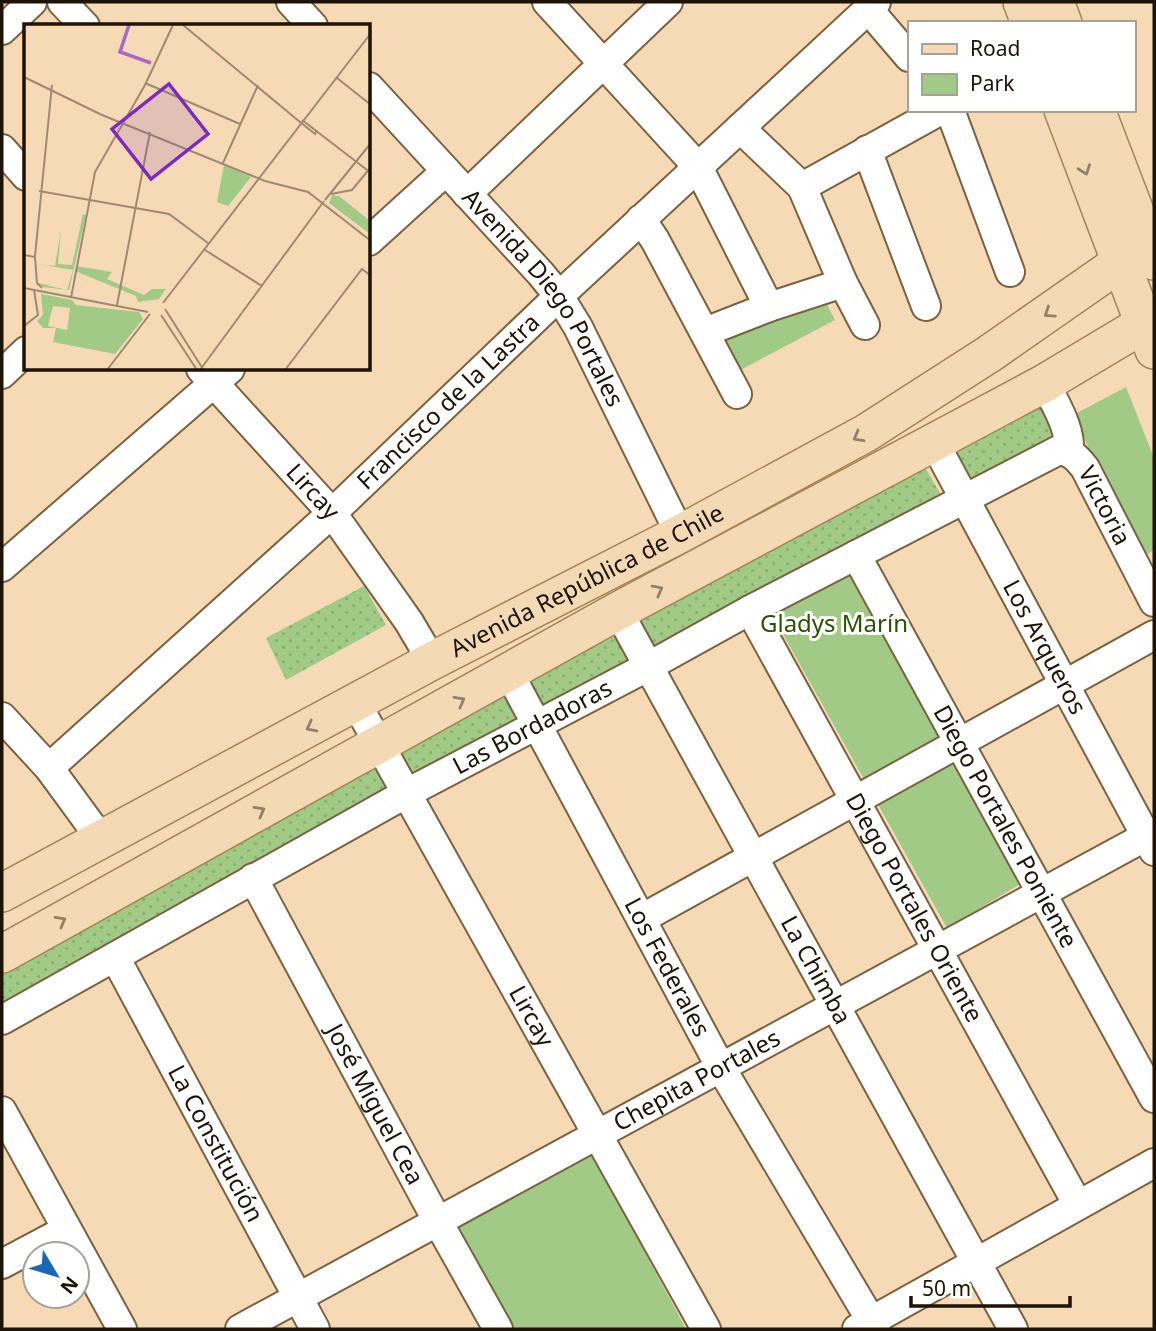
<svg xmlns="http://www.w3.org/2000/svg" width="1156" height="1331" font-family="'Noto Sans',sans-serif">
	<defs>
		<pattern id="grass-dots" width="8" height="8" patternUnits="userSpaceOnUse" patternTransform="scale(1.75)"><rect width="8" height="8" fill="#a0ca86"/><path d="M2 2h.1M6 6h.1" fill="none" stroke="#89ad72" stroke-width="1.8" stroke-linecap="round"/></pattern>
	</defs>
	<rect width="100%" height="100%" fill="#f6dab6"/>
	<path fill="url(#grass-dots)" d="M1041,398L1057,435L966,483L950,446Z
		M920,459L943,498L652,651L632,618Z
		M364,586L386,625L286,680L266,638Z
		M614,628L631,664L542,712L524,674Z
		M505,690L522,724L412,781L396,746Z
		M372,760L390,792L2,1010V965Z"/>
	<path fill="#a0ca86" d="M818,287L835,320L731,375L705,325Z
		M1126,387L1154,458V550L1141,558L1073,415Z
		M853,556L1030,878L947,928L764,600Z
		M590,1150L686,1329H511L454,1225Z"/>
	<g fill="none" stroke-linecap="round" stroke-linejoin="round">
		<defs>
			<g id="minor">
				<path d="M62,2L85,26"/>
				<path d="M291,2L313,26"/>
				<path d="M547,2L698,167L769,307"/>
				<path d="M868,9L909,57"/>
				<path d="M2,30L32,2"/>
				<path id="s1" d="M369,87L541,274L559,296L578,327L680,534"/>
				<path d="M950,110L1010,272"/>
				<path d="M740,128L802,187L941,110"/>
				<path d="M2,149L26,176"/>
				<path d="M867,150L926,306"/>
				<path d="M802,187L843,283L865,325"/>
				<path d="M467,194L668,2"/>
				<path d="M641,219L655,240L737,394"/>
				<path d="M369,241L446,171"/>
				<path d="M705,332L769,307L843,283"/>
				<path id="s2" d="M201,369L332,513L409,622L432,661"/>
				<path d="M2,374L26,351"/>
				<path d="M1045,383C1055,404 1071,428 1069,452"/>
				<path id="s3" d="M934,442L1154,851"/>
				<path id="s4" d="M856,555L1154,1098"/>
				<path d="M2,567L230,369"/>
				<path id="s5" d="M750,610L1078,1205"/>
				<path id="s6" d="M618,611L1013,1329"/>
				<path id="s7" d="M509,673L721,1068L876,1329"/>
				<path id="s8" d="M356,703L706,1329"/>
				<path d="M2,717L49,768L101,839"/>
				<path id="s9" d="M49,768L332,513L559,296L876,2"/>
				<path id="s10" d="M253,878L438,1222L498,1329"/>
				<path d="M641,919L1154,635"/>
				<path id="s11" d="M115,957L315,1329"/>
				<path id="s12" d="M2,1020L407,793L649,666L750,610L1059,450C1072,452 1077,458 1085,468L1154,602"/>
				<path d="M2,1111L122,1329"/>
				<path d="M2,1264L66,1230"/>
				<path id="s13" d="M240,1329L1154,832"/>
				<path d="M857,1329L1154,1163"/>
			</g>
			<g id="major">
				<path d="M1022,2L1030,23"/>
				<path d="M1055,2L1063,23"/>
				<path d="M1063,110L1154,350"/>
				<path d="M1096,110L1154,261"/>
				<path id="s14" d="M2,893L432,661L680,534L866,433L989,354L1154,239"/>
				<path d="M2,954L618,611L1045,383L1132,331L1154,314"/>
			</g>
		</defs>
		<use href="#minor" stroke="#7a6241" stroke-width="32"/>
		<use href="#major" stroke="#a48357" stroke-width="40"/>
		<use href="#minor" stroke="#fff" stroke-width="28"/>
		<use href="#major" stroke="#f4d9b5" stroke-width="37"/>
	</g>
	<defs><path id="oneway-chevron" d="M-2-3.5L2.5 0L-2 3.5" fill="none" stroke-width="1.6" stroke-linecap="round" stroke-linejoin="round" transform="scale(1.75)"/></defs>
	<g stroke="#938066">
		<use href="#oneway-chevron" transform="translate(1085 170) rotate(70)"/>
		<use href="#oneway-chevron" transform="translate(1049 313) rotate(146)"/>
		<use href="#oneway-chevron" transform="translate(858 437) rotate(151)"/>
		<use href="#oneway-chevron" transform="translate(658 590) rotate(-28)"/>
		<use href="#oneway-chevron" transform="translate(460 701) rotate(-29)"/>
		<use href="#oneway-chevron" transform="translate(311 727) rotate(152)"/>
		<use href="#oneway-chevron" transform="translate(260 811) rotate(-29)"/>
		<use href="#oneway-chevron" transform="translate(61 921) rotate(-29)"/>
	</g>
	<g text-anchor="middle" stroke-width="6" stroke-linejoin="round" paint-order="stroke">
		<g font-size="24" fill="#1d1306" stroke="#fff">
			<text dy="8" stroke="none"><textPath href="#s1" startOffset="275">Avenida Diego Portales</textPath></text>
			<text dy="8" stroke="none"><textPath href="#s9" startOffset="542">Francisco de la Lastra</textPath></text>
			<text dy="8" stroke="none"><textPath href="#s2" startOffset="166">Lircay</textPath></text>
			<text dy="8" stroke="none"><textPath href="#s12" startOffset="1276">Victoria</textPath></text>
			<text dy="8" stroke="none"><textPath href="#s14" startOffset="663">Avenida República de Chile</textPath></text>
			<text dy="8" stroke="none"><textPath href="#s3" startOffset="233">Los Arqueros</textPath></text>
			<text dy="8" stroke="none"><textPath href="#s12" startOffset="606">Las Bordadoras</textPath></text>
			<text dy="8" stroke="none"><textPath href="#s4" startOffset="310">Diego Portales Poniente</textPath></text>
			<text dy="8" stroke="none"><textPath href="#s5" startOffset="340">Diego Portales Oriente</textPath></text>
			<text dy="8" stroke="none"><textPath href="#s7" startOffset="334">Los Federales</textPath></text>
			<text dy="8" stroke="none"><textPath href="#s6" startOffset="410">La Chimba</textPath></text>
			<text dy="8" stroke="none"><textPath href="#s8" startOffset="359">Lircay</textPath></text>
			<text dy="8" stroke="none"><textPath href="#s13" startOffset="520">Chepita Portales</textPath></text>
			<text dy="8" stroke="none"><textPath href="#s10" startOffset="257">José Miguel Cea</textPath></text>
			<text dy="8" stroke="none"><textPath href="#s11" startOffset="212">La Constitución</textPath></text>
		</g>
		<g font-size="24" fill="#2a5200" stroke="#fff">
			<text x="834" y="632">Gladys Marín</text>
		</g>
	</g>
	<g transform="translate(24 24)">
		<rect width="346" height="346" fill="#f6dab6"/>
		<path d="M59,190L62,191L45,266L19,263L14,259L43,266L49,246L13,240L31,242L37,206L34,240L48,241Z" fill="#a0ca86"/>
		<path d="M200,141L227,153L204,182L193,178ZM308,171L315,172L346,197V210L305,179ZM52,242L88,248L83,255L120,271L128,265H142L135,275L114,278L112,272L51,247ZM17,270L48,276L52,281L115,288L119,295L91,330L29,318L32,304H19L13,297L19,291ZM29,282L46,284L43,306L24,302Z" fill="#a0ca86" fill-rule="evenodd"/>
		<path fill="none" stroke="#aa67ca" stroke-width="3.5" d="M105,1L96,28L127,39"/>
		<path fill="none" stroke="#9f8a70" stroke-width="2" d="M159,1L276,98M0,53L78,91L241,157L284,168L347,217M313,54L347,81M121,59L216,100M278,96L347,149M276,98L291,110L293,106M199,139L234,61M15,167L145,190L184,219M307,170L328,166L347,143M301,176L347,119M181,226L238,262M0,231L11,233L13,259L18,264M11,232L28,61M0,264L124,288M47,274L71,148L121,61L149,1M139,279L347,9M93,281L126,108M141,285L179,345M137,291L173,346M0,302L14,291L10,266M83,346L126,290M176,346L300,177M261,346L338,245L347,252"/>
		<path fill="#7b2cbf" fill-opacity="0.15" stroke="#7b2cbf" stroke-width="3.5" d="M145,60L184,110L127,155L88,105Z"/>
		<rect width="346" height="346" fill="none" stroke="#1d1306" stroke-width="3.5"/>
	</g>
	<rect width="1156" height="1331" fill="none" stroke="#1d1306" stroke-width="7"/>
	<rect x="908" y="21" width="228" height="91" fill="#ffffff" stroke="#a5a19b" stroke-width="2"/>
	<rect x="922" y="44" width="35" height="10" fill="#f4d9b5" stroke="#a5a19b" stroke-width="2"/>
	<text x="970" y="56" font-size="21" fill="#1d1306">Road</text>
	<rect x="922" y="74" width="35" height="21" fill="#a0ca86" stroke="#a5a19b" stroke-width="2"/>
	<text x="970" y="91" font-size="21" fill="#1d1306">Park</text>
	<g transform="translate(56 1275) rotate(128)"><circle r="33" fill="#ffffff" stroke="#a5a19b" stroke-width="2"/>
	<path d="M0-5L12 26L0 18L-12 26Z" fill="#1c66b6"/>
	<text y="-10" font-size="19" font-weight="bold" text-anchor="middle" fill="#1d1306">N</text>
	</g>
	<path d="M911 1296v10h159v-10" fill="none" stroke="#1d1306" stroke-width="3.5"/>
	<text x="922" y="1296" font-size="21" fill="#1d1306" stroke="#ffffff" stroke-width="5" paint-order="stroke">50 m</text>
</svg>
